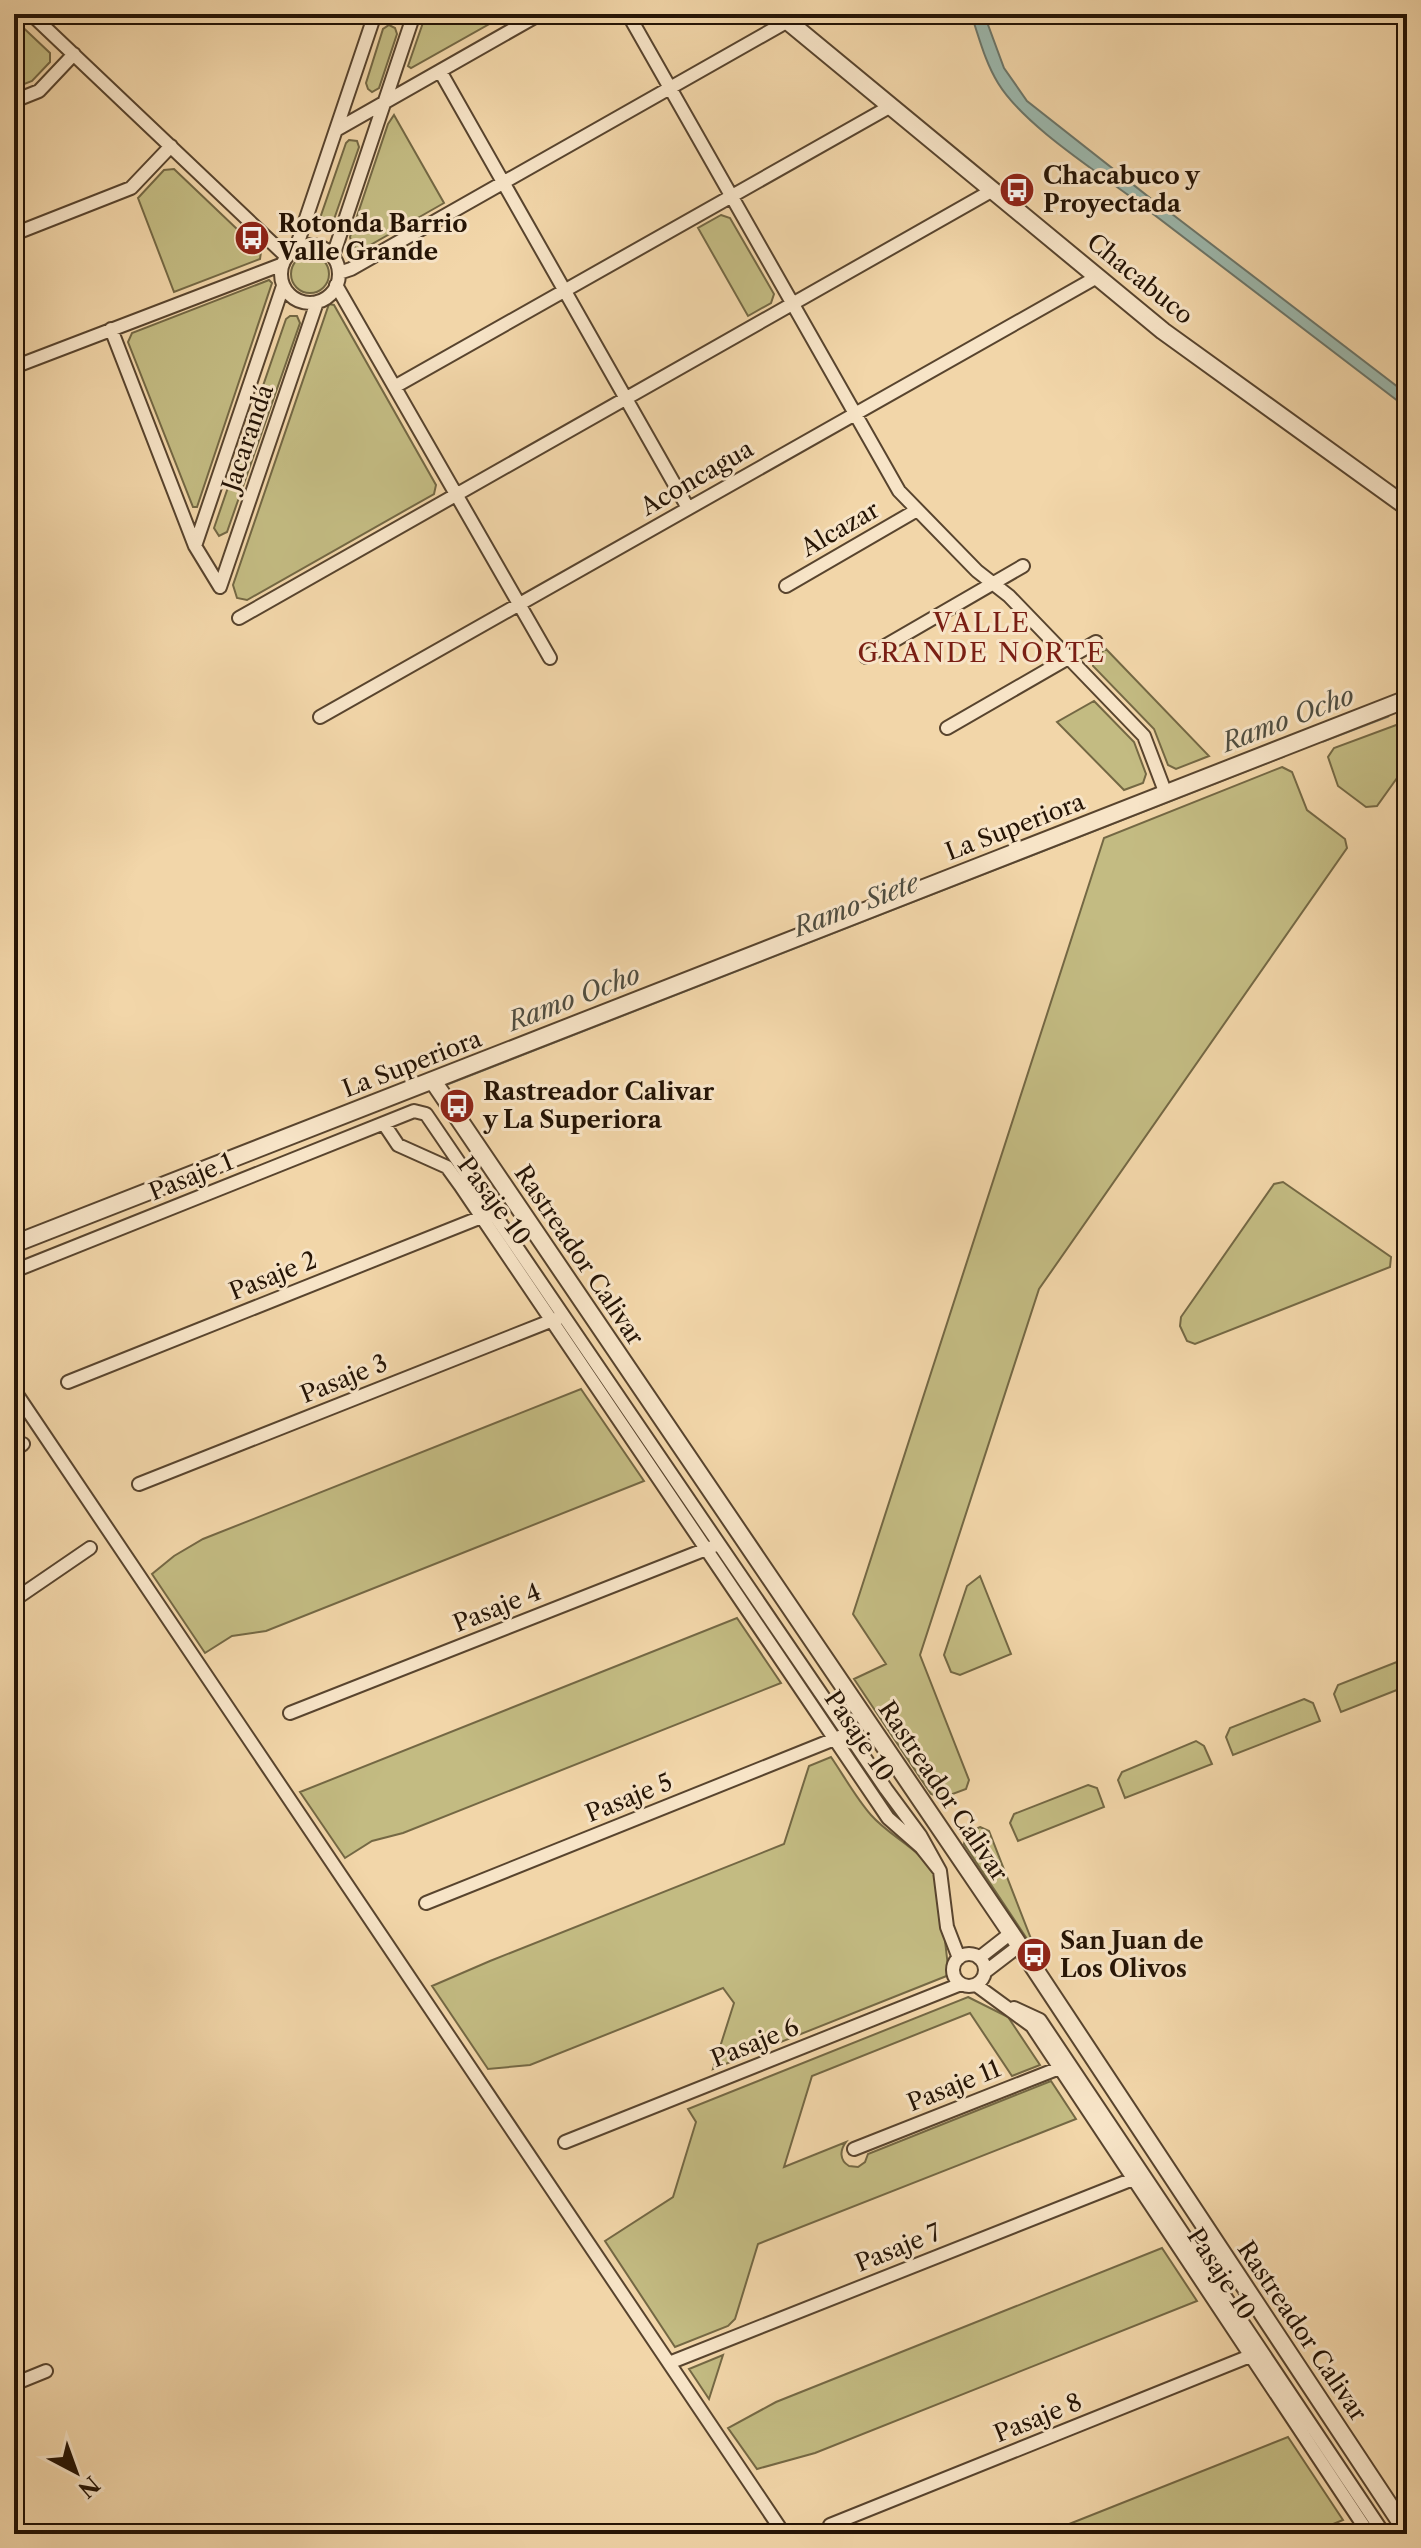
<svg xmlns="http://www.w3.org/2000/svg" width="1421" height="2548" font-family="'Libre Caslon Text',serif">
	<rect width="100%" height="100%" fill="#f2d6a9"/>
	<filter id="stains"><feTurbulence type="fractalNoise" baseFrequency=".0025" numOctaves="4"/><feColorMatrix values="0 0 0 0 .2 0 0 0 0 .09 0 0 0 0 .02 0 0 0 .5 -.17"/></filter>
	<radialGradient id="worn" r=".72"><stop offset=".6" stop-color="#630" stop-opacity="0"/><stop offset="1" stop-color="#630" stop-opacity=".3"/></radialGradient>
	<path fill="#c3bb82" stroke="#746844" stroke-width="2" d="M426,14H507L411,68L408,66Z
		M14,19L50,53V62L32,81L14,88Z
		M389,25L395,28L397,34L379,88L372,92L368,89L366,83L383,29Z
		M394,115L444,203L365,248L357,249L352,245L350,237L388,124Z
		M349,140L357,141L359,147L331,228L322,232L318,224L346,143Z
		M174,169L261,252L260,259L174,292L138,198L164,170Z
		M721,215L730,218L774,294L771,303L748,316L698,228Z
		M291 274a19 19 0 1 1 38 0a19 19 0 1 1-38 0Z
		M269,280L272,283L197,507H193L128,342L132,333Z
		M329,304L334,305L436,485L434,494L247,600L237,598L233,585Z
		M290,316H297L300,323L227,532L219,536L214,528L286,319Z
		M1106,649L1209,756L1176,769L1168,765L1154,729L1093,666L1094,657Z
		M1094,701L1134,742L1146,774L1143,783L1124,790L1057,722Z
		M1407,721V764L1377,806L1366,807L1338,786L1328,757L1334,748Z
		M1282,767L1292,772L1307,810L1345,839L1347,848L1039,1289L920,1655L969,1780L966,1789L942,1798L931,1794L854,1679L886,1664L853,1614L1104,838Z
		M1283,1182L1391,1257L1390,1267L1195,1344L1187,1341L1180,1326L1181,1317L1274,1184Z
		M581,1389L644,1481L266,1631L232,1636L205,1653L152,1574L174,1556L203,1539Z
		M980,1576L1011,1654L960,1675L951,1672L944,1655L967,1586Z
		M737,1618L781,1683L403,1833L372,1841L345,1858L300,1792Z
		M1407,1658V1686L1341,1712L1334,1694L1338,1685Z
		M1304,1699L1313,1703L1320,1721L1233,1755L1226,1737L1230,1728Z
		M1196,1741L1204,1746L1212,1764L1125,1798L1118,1780L1122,1772Z
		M831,1757C844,1776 856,1798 871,1815C892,1839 925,1850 938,1881L949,1975L713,2069L734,2003L723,1988L530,2065L488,2069L432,1986L490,1961L784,1844L809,1766Z
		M1088,1785L1097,1788L1104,1807L1018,1841L1010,1823L1014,1814Z
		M980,1827L989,1831L1037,1954L964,1844L966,1833Z
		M968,1997L1008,2017L1040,2065L1012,2076L970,2013L812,2076L784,2167L846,2142C840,2150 839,2160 849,2166L858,2167L865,2162L868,2154L1051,2081L1076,2119L758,2244L735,2319L728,2326L675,2347L605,2241L673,2197L696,2122L688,2109Z
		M1162,2248L1197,2301L815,2453L757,2469L728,2428L776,2402Z
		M723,2355L709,2399L689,2369Z
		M1288,2437L1343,2520L1309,2534H1044Z"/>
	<path fill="#9cb8ad" stroke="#6c766a" stroke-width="2" d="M971,14H984L1004,68L1027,101L1150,198L1143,206C1101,174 1024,126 998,83C985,62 979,37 971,14Z
		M1155,201L1407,394V408L1148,210Z"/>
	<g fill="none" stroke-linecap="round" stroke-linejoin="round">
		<path stroke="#6c766a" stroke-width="3" d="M1323,741L1388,716
			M442,1086L1284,756"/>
		<defs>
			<path id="minor" d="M31,14L287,257
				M395,14L412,20
				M628,14L899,491L977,571L1009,596L1144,736L1166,794
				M440,71L688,508
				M14,101L39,91L74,54
				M336,130L540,14
				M14,234L131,188L171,146
				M281 274a29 29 0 1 1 58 0a29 29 0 1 1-58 0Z
				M296,248L375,14
				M333,256L414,14
				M339,273L351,269L788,21
				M336,285L550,658
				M111,329L195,546L220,587
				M14,367L283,264
				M396,386L891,106
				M195,546L283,286
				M786,586L917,510
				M220,587L317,302
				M239,618L993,190
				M866,657L1023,566
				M320,717L1097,277
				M947,728L1096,642
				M14,1271L414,1111L426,1114L886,1789L920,1835L940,1871L921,1847L888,1818L460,1185L447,1167L398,1145L384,1124
				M68,1382L489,1214
				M14,1390L784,2534
				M14,1450L23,1444
				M139,1484L558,1318
				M14,1600L90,1548
				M290,1713L714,1546
				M940,1871L947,1927L959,1958
				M426,1903L842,1736
				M953 1970a16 16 0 1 1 32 0a16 16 0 1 1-32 0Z
				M979,1958L1011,1933
				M985,1972L1019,1946
				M976,1985L1032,2026L1369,2534
				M1014,2008L1040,2020L1384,2534
				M565,2142L961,1984
				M854,2149L1067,2065
				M669,2363L1138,2177
				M14,2384L46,2371
				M830,2525L1255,2354"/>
			<path id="tertiary" d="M779,14L1163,331L1407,507
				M433,1081L1011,1933L1407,2532
				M14,1244L1407,699"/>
		</defs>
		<use href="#minor" stroke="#58442e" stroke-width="16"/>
		<use href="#tertiary" stroke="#58442e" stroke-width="20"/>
		<use href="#minor" stroke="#f7e4c7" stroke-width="12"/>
		<use href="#tertiary" stroke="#f7e4c7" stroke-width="16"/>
	</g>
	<defs>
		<symbol id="bus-disc" viewBox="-11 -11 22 22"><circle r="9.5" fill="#8f2418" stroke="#f7e4c7"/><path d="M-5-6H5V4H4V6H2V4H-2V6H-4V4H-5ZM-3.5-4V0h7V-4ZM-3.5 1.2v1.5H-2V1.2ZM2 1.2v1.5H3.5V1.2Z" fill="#fff"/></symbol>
	</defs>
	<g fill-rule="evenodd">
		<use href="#bus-disc" x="997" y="170" width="40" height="40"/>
		<use href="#bus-disc" x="232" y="218" width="40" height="40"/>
		<use href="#bus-disc" x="437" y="1086" width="40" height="40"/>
		<use href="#bus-disc" x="1014" y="1935" width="40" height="40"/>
	</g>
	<g text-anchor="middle" stroke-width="6" stroke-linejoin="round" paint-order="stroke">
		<g font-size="24" font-weight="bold" fill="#251405" stroke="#f7e4c7" text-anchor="start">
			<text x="1043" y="184">Chacabuco y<tspan x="1043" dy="28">Proyectada</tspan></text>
			<text x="278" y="232">Rotonda Barrio<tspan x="278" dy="28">Valle Grande</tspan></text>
			<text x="483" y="1100">Rastreador Calivar<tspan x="483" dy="28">y La Superiora</tspan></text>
			<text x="1060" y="1949">San Juan de<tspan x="1060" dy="28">Los Olivos</tspan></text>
		</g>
		<g font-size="24" fill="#251405" stroke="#f7e4c7">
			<text transform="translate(1140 279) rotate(39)" y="8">Chacabuco</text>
			<text transform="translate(248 438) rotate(-71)" y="8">Jacarandá</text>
			<text transform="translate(697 478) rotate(-30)" y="8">Aconcagua</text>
			<text transform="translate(840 529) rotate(-30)" y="8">Alcazar</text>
			<text transform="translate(1015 827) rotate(-21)" y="8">La Superiora</text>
			<text transform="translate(412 1064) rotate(-21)" y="8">La Superiora</text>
			<text transform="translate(191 1177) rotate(-22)" y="8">Pasaje 1</text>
			<text transform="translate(494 1201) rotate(53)" y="8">Pasaje 10</text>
			<text transform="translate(579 1255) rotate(56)" y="8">Rastreador Calivar</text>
			<text transform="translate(273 1276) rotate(-22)" y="8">Pasaje 2</text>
			<text transform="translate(344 1379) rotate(-22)" y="8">Pasaje 3</text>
			<text transform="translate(497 1608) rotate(-22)" y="8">Pasaje 4</text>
			<text transform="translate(859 1736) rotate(56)" y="8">Pasaje 10</text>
			<text transform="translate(943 1791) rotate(56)" y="8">Rastreador Calivar</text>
			<text transform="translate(629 1798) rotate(-22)" y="8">Pasaje 5</text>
			<text transform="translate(755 2043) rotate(-22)" y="8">Pasaje 6</text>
			<text transform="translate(954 2086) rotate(-22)" y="8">Pasaje 11</text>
			<text transform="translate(898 2248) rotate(-22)" y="8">Pasaje 7</text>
			<text transform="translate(1221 2274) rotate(57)" y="8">Pasaje 10</text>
			<text transform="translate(1302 2331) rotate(56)" y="8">Rastreador Calivar</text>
			<text transform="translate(1038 2418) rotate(-22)" y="8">Pasaje 8</text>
		</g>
		<g font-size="26" letter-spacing="2" fill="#7a1f14" stroke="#f7e4c7">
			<text x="982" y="632">VALLE<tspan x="982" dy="30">GRANDE NORTE</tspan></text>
		</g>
		<g font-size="26" font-style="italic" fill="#4f4d40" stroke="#f7e4c7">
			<text transform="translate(1288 719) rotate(-21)" y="9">Ramo Ocho</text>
			<text transform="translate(856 905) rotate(-21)" y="9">Ramo Siete</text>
			<text transform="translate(574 998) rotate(-21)" y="9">Ramo Ocho</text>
		</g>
	</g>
	<rect width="1421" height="2548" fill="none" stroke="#f2d6a9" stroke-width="48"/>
	<rect x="16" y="16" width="1389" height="2516" fill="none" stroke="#251405" stroke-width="4"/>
	<rect x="24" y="24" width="1373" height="2500" fill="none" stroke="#251405" stroke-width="2"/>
	<g transform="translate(76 2472) rotate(139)" stroke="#f7e4c7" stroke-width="6" paint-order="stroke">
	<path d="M0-6L14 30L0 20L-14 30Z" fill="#251405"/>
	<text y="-12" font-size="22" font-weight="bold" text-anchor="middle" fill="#251405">N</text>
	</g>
	<rect width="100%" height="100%" filter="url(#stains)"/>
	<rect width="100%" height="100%" fill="url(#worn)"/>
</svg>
